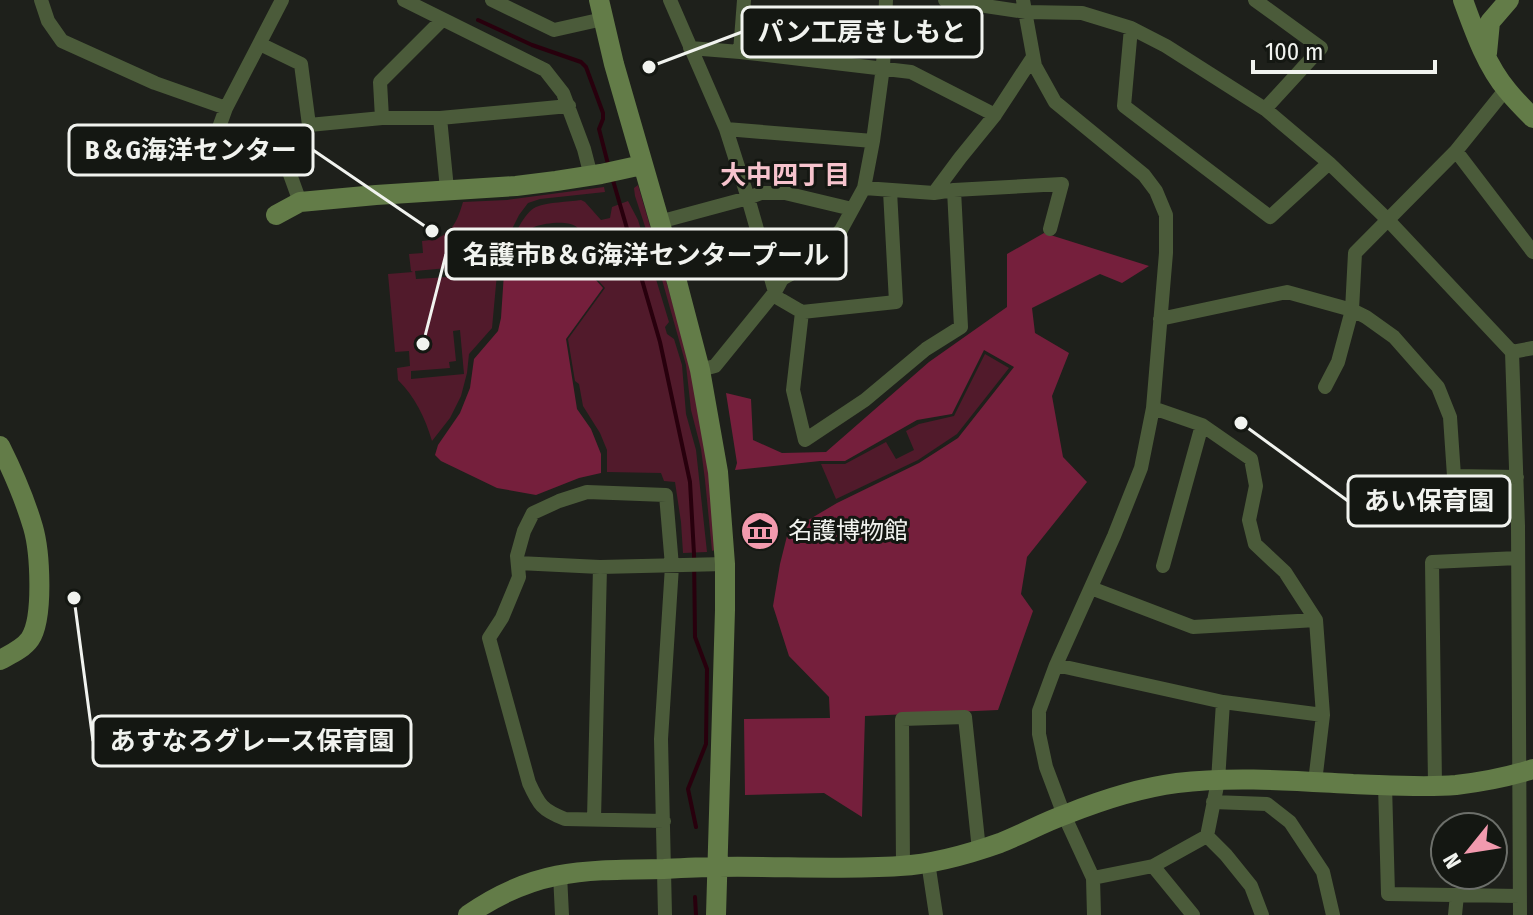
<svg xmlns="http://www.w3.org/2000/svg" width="1533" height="915" font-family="'Fira Sans Condensed','Noto Sans JP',sans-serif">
	<rect width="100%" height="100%" fill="#1e201b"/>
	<path fill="#511a2b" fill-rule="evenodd" d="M638,185L688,356L708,457L715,550L712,551L705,480L701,449L691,410L686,365L659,269L635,196L634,188Z
		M604,187L605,192L540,199L528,203L519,215L505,243L498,263L492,328L469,354L467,373L461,396L450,418L432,441C425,417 415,397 398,380L397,368L410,366L409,351L395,352L388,274L413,272L411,271L409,254L423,253L422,241C449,239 456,226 463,202L507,200ZM470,252L479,260L465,276L416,279L415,271L458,267ZM460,330L464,374L411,379V371L450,368L449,362L456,361L453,331Z
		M581,200L585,202L601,220L610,218L612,207L628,201L638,220L669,322L665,327L667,334L674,339L682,365L686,414L696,450L707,552L683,553L681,522L675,482L664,481L661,473L607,472V450L600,433L583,406L579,384L575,381L568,339L605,288L574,253L581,246C584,224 571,222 553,223C544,224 535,225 528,231C519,239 512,252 504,263C509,248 521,214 536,207C549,202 567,202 581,200Z
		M985,354L1009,368L957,434L918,460L836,499L821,464H845L886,442L896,459L914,450L906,431L919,424L954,416Z"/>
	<path fill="#751f3c" d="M1044,233L1149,266L1122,283L1100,274L1032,308L1035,333L1069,353L1052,396L1063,457L1087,482L1027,557L1021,594L1033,611L998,710L865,716L862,817L824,793L745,795L744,719L830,718L829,697L789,656L773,606L780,564L788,532L837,503L919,463L958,438L1014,367L984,350L952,414L917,420L845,461H820L735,470L737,463L726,393L751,399L753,440L782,453L826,452L929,362L1007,307V254Z
		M557,234L562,248L555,258L552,270L574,255L603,288L566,339L577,409L591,429L601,454V473L579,478L536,495L497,488L441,461L435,455L438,445L460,413L470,388L474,359L498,331L501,318L504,273L533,237Z"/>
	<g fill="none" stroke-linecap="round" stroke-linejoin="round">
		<path stroke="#28000d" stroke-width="4" d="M478,20L532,45L581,62L586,67L603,113V119L599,129L608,164
			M612,177L660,342L690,482L694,554L695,637L707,669L706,744L688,789L696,827
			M695,897L696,915"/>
		<path stroke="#4b5b3a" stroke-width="14" d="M41,0L48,21L62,41L155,83L226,108
			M404,0L545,70L563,93L584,149L591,176
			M492,0L554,30L603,19
			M670,0L726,129L748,198L775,292L778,298L802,312L793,390L805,440L865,400L926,349L961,327L954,190
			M945,0L1026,12L1082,13L1131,28L1166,46L1265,109L1329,163L1388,220L1512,352L1518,526L1520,915
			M1023,0L1035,66L1055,102L1144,175L1156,191L1166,215V253L1153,408L1141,468L1114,536L1056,665L1039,711V734L1046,767L1064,815L1093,878L1094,915
			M1255,0L1321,48L1265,109
			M1131,28L1124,106L1270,217L1329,163
			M260,44L301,64L309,125L287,166L300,202
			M690,48L740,52L911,72L995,115L960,158L934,193
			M740,52L744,0
			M995,115L1033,57
			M382,118L380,82L442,20
			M440,118L447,189
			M309,125L382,118H440L569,106
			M726,129L873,141
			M217,133L226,108L282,0
			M1456,151L1533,252
			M864,188L934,193L954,190L1062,184L1050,229
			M659,222L748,198L761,193H785L852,209
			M802,312L896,302L890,191
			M1160,319L1287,292L1352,310L1366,317L1394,337L1438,387L1450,417L1454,476L1517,477
			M1512,352L1533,348
			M700,370L715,366L775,292L782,279L809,264L841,230L864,188L873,141L883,67L886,0
			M1325,387L1338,362L1352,310L1355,253L1456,151L1506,89
			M1153,408L1202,425L1251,459L1256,486L1249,520L1255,544L1285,572L1316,620L1323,715L1315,782
			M518,563L600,567L725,564
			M1163,566L1202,425
			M1091,588L1193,627L1316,620
			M1056,665L1223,702L1323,715
			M1385,785L1388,894L1520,896
			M1435,785L1432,562L1518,558
			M1213,802L1267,804L1290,822L1323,872L1333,915
			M594,819L600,567
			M664,821L565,819C542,810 539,805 529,783L489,638L502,618L519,577L517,556L524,531L533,513L559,501L587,492L666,495L672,566L661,739L665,915
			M1207,836L1218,781L1223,702
			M1207,836L1226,855L1251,886L1262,915
			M928,862L936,915
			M903,866L902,719L965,717L979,850
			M1153,866L1193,915
			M560,874L562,915
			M1093,878L1153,866L1207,836
			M1455,915L1457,895"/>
		<path stroke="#637c48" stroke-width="20" d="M599,0L614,64L677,282L700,370L718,472L725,564V610L716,915
			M1463,0C1474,30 1486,65 1507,90C1515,100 1524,109 1533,118
			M1487,53L1490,22L1509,0
			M276,215L300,202L376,195L516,186L556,181L601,174L642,165
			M0,446C13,472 25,500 33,527C40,551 44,618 30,639C23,649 11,654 0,660
			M468,915C535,868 586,870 664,869C682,868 700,867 718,867C779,866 839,870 900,866C934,864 969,854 1000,843C1023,834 1044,822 1067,814C1102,800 1139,788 1177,783C1234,776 1296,781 1353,784C1387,785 1422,788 1456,785C1482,782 1508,777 1533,769"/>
	</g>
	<defs>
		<symbol id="museum-disc" viewBox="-11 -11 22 22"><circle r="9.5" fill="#f29aae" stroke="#141712"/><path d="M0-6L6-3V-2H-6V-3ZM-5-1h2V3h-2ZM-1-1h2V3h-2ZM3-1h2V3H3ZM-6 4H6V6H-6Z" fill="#111"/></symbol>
	</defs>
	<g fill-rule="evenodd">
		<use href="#museum-disc" x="738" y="509" width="44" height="44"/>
	</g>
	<g text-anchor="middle" stroke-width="6" stroke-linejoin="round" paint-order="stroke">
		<g font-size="24" fill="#f1f3ef" stroke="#141712" text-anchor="start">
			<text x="788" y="539">名護博物館</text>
		</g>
		<g font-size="26" font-weight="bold" fill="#f6c3cd" stroke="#141712">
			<text x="785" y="184">大中四丁目</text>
		</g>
	</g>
	<path fill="none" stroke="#f1f3ef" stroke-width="3" d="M649 67L742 32M432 231L313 150M423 344L446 254M1241 423L1348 501M74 598L93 741"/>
	<g fill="#f1f3ef" stroke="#141712" stroke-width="3">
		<circle cx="649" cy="67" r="8"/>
		<circle cx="432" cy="231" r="8"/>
		<circle cx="423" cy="344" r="8"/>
		<circle cx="1241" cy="423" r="8"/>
		<circle cx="74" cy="598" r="8"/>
	</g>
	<g fill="#141712" stroke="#f1f3ef" stroke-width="3">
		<rect x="742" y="7" width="240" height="50" rx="8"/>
		<rect x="69" y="125" width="244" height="50" rx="8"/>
		<rect x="446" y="229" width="400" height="50" rx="8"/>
		<rect x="1348" y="476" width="162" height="50" rx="8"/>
		<rect x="93" y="716" width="318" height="50" rx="8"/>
	</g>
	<g font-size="26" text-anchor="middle" font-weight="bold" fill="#f1f3ef">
		<text x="862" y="41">パン工房きしもと</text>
		<text x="191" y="159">B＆G海洋センター</text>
		<text x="646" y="264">名護市B＆G海洋センタープール</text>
		<text x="1429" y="510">あい保育園</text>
		<text x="252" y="750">あすなろグレース保育園</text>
	</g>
	<g transform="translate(1469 851) rotate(240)"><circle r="38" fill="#141712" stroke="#6c6f6a" stroke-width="2"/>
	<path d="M0-6L14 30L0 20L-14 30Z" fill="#f29aae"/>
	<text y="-12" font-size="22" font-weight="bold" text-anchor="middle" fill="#f1f3ef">N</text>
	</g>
	<path d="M1253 60v12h182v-12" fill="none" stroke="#f1f3ef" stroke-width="4"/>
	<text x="1265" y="60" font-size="24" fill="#f1f3ef" stroke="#141712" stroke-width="6" paint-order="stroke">100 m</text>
</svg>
